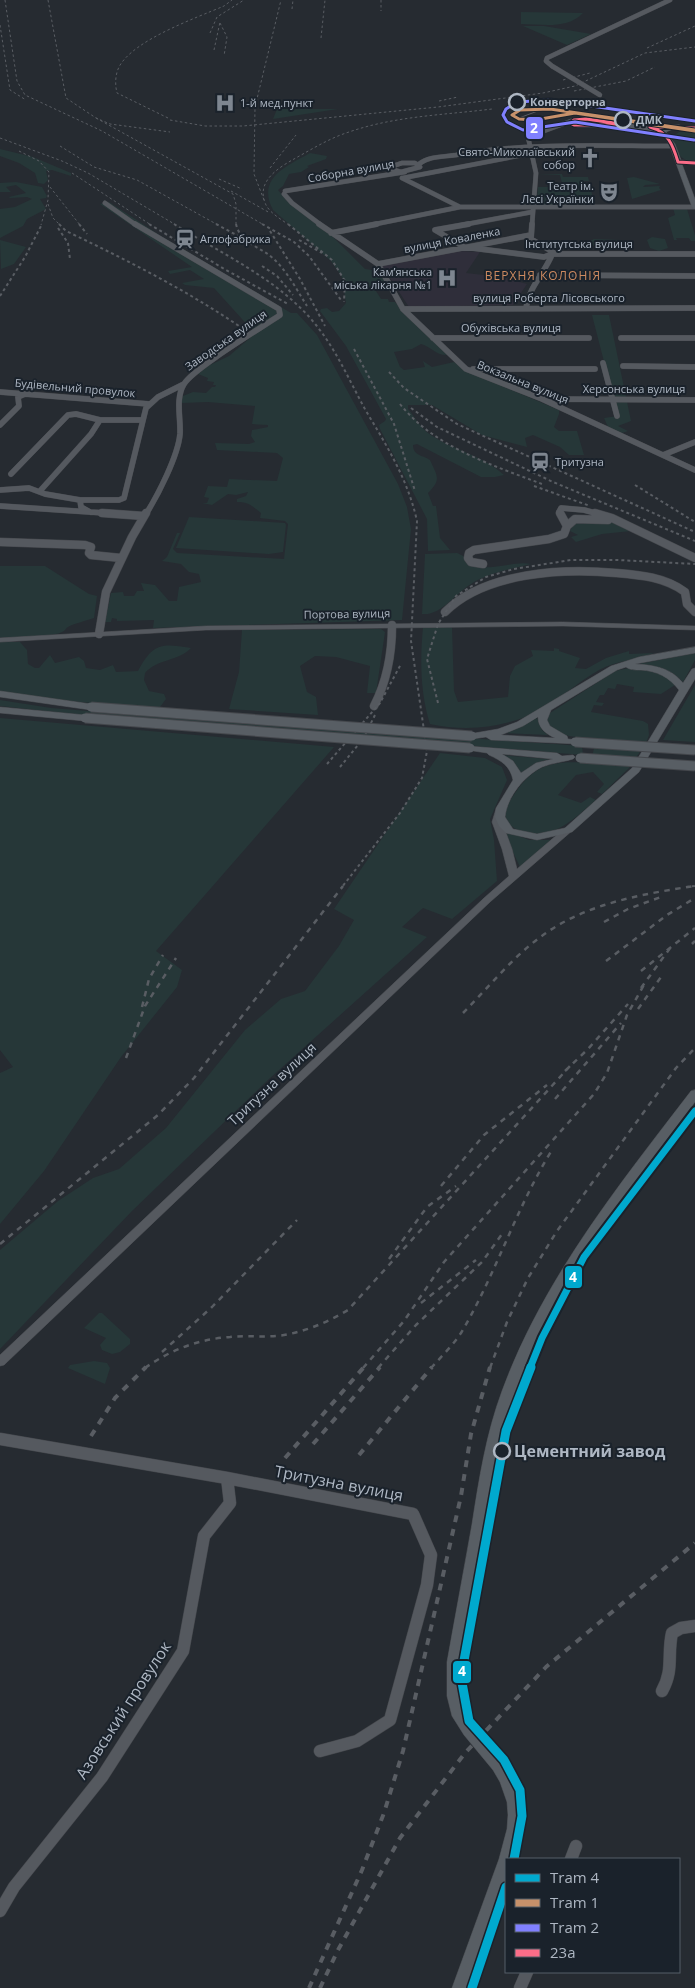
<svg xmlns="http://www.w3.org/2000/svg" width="695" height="1988" font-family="'Open Sans',sans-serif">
	<rect width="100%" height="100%" fill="#262b31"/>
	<path fill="#2f2e3a" d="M458,251L480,252L466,273L502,277L527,284L513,305L409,307L382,266Z"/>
	<path fill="#263738" d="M521,12L583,13C567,30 541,24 521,24Z
		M523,26H544L591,34L567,45Z
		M277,109H338L273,119Z
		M695,131V162C677,160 678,152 672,137L679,132Z
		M0,149L33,157L71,173V176L52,170L46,171L48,180L44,184L38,183L35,173L19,163L0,156Z
		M310,153L327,156L326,159L307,166L309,167L301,172L289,174L283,186L278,190L287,201L330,234L365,269L379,271L385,282L371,283L381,299H388L389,302H395L448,355C436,356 432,347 421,344L412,349L394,352L400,367L404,370L425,367L423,361L432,367L454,362L466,371L559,410V414L554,427L559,431H577L584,455H569L560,447L533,435L525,438L527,447L482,435L432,405H408V409C414,416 420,427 428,433C451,450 483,455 504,475L495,477H481L417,444L413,445C413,456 423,455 430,460C437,476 442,479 428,493L433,506H436L440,538L450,550L428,551L427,519L380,429L379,425L385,421L386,419L346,346L320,311L321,309L327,308L332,312L339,311L346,303L342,277L331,261L273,210C256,178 287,166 310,153Z
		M538,174H562L563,177H588L589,181H584L585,186L590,187L594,201H585L586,205L543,206L541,201H537L538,187H563L560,175Z
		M634,177L660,184L645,185L643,187L660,186L659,188L661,190L632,199L627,178Z
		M16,182L42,187L47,196L46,198L40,199L46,209L27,219L23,226L0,238V209L15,207L32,199L27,197L10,198L9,197L26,193L16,185L6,187L11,192H0V183Z
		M109,202L161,236L291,313H297L317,335L398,484L407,507L411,529L402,620L153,628L154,620L117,621V619L112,618L111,622H105L111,593L123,592L124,596H134L137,591H144L141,583L155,585L169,601H177L179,587L201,582L199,574L189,572L181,564L162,561L167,557L177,533H180L173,549L177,553L284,559L288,524L285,521L260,518L261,513C252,506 249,502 237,502V499L246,496L248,492L236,495L228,494L212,505L202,503H207L209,498L204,497L208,486L227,487L229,479L277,481L283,458L277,453L217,450L215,443L249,444L255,442L251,436L252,430L268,427V425L252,424L255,406L208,402L181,403L183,396L193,392L206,393L212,387H215L216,385H213L214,382L207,381L208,378L198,374L208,366L229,356L258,331L251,329L214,288L185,285L182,283L204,279L190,270L170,274L168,271L192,267L100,204Z
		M673,208L687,209L695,235V241H691L689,238H676L677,240H674L668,218L675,215Z
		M652,237L665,239L668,248L659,251L650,248L647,240Z
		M594,239L620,240L629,245L580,246Z
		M0,240L26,247L14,264L1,269Z
		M592,315H609L631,421L618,426L628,431L619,434L607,430L608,427L604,418L618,416Z
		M189,517L285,523L286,525L283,552L269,554L176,548Z
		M586,519L617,522L631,531L602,534L576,542L571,537L578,535L570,531C574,523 577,520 586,519Z
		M457,553C468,557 469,565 482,567C498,569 515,561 531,564C511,569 488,573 471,584C456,593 441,616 422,614L425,554Z
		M0,566H45L89,594L97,596L94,618C86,621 75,623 68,627C66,628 65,631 62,632C54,637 11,639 0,638Z
		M423,627H452L454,691L458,702L508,697L510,676L515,666L533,656L531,650L554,651V648L559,649V651L580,658L575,668L586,669L606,658L629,651V654L654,653C637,661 617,660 599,670C579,681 562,698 542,709C508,728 467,732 430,724C420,692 420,660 423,627Z
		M381,629L385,632L376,693H367L370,666L336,657L315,656L300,666L307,692L316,697L318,715L229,709L239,672L242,630Z
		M0,642H20L27,650L28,664L35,668H39L50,655L55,663L79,657L84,661L86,668L100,670L113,665L116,672L138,671C153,643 161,643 191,648C179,661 157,659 145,673L144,680L149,691L164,694L166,699L160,707C107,704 52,702 0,691Z
		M695,653V660L683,682C669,667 651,665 633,665Z
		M629,668L663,673L675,685L661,694L633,692L634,687L617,684L615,689L608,688L604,695H600L596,702L604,703L602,706L594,705L591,712L643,721L648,724L649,735L646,743L629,768L602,794L597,792L604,784L593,772L576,775L558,795L581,803L590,797L596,800C575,818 551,843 520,831C510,827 505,821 504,811C528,769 542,759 590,763L597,738C582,737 542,739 547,715L615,671Z
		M695,685V742L663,740Z
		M0,700L51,708L125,714L582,746L583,755L81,715L0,706Z
		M0,718L334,747L156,951L182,970L177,987L121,1057L44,1171L0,1224V1073L13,1067L0,1050Z
		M537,718L542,730L548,735L505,733Z
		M440,753L485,758L502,767L507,780L490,819L494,840L497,881L452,919L423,908L402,927L427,937L269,1079L132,1211L0,1349V1250L58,1201L93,1178L119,1169L166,1128L245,1030L281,999L305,991L339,946L354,920L334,909Z
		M500,755L549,759L534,764L520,775Z
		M502,829L529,840H551L520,867Z
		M99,1313H102L130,1339V1344L120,1352L112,1354L102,1350L100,1345L106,1338L84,1328Z
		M94,1361L107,1363L110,1368L105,1384L68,1368L70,1365Z"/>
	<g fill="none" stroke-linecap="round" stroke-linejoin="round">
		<defs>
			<path id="minor-far3" d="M552,66L546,61L547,58L670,0
				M663,131L640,127L578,125L570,123C590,112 622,124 644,127C655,128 667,127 679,127
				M402,163H415L420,167L401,172L387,168Z
				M419,164C429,156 443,157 456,155C527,142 600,146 673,146
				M402,178L460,207
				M403,178L533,153
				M285,191L405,172
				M284,194L292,203L321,225
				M105,203L136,225
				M371,225L460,207H695
				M462,225L532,212
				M532,225L536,173L528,137L571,121"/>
			<path id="minor-far2" d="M135,224L279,309L280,315C261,328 194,368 184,384C175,399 181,418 180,434C178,456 158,495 146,514
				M319,224L378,264L403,309L466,369L542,399L695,470
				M469,224L435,230L464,247L544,257L552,254H695
				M331,233L377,224
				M378,264L531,235
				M540,275L695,276
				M526,308C529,286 546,272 553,252L531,239L532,224
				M403,309L695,308
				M433,338H589
				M621,338H695
				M603,363L617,416
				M623,366L695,367
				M473,369H595
				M0,392L149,404
				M545,399L695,400
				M0,425L19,406L18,397L25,394
				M663,455L695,442
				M11,474L68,415L76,414L100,420
				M0,490L29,488L45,494L80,500
				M40,491L91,434L100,420H142
				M0,506L120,514
				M90,512L81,507L80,500H119L124,498L146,408L158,397L184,384
				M560,514L559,512L561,508L584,510L599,514"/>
			<path id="minor-far1" d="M102,513L144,516
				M595,513L612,518L695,558
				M567,526L575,519L608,520
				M0,542L85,545L91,547L89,553L91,555L121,558
				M483,564L471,562L468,558L469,553L474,550L549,539L564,534L567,526L560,513
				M445,612C485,572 563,568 616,573C640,575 665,577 685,592L687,604L695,612
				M99,634L106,592L132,537L146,513
				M374,706C387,681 392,653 392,625"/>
			<path id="minor" d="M0,1439L227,1478L413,1514L431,1555L427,1585L390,1720L357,1741L320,1751
				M662,1691C674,1670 667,1655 672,1633L681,1628L695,1626
				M571,1859L576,1846
				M0,1911L14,1887L102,1777L183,1651L204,1536L230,1503L227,1478
				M520,1988L527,1972"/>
			<path id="tertiary" d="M563,622L695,626V630L563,626L206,630L0,642V638L206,626Z
				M500,806L504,809L502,822L512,849L517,869L565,828L568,827L573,830L490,902L4,1365L0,1366V1355L484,898L509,876L502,849L492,822L496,809Z"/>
			<path id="secondary" d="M670,126H695V130L673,129L666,132L675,144L681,160L695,161V165L682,164L695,199V209L692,207L669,144L660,131Z
				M695,647V653L635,664C654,665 671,668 683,683L692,669L695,668V679L639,772L572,832L537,840L506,833L499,826L495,817L496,808L513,780C510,766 502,761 489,755L487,753L467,750L465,748L467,746L557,753L562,756L573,755L575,757L573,759C564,762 551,763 542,767C524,776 507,797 505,817L513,829L537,834L565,828L632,768L679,690C669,677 657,671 641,670C635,670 630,670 626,667L617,670L551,710L547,720L550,726L567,736L568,739L578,740L580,742L578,744L491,740L486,737L472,739L467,736L469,734L498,729L517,722L611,666L639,657ZM538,717C538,728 546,734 555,738L501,735L523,726ZM502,754L553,759L536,763L521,773L513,761Z
				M0,691L91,704L96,707L91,710L0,697Z
				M0,707L85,715L90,718L85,721L0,713Z
				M695,1090V1102C627,1193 556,1283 516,1391C500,1433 494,1479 486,1524C479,1570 471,1616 463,1662C462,1678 460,1696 466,1712C472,1726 485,1737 495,1748C526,1785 531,1814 515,1859H506V1885L470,1988H452L499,1859L507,1829L508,1815L507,1802L500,1782L493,1770L464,1735L452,1716L447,1696V1662C455,1616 464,1570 472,1524C479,1479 486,1434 502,1391C543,1279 619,1185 691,1091Z"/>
		</defs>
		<use href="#minor-far3" stroke="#44474c" stroke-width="5"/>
		<use href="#minor-far2" stroke="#44474c" stroke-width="6"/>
		<use href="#minor-far1" stroke="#44474c" stroke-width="9"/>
		<use href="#minor" stroke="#44474c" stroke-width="13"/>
		<use href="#tertiary" stroke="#44474c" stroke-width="1"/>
		<use href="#secondary" stroke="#44474c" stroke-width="1"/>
		<use href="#minor-far3" stroke="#55595f" stroke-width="4.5"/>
		<use href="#minor-far2" stroke="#55595f" stroke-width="5.5"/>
		<use href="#minor-far1" stroke="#55595f" stroke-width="8"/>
		<use href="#minor" stroke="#55595f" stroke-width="12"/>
		<use href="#tertiary" fill="#55595f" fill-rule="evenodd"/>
		<use href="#secondary" fill="#585e64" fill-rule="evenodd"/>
		<path stroke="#595d63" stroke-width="1" d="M519,118L543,109"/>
		<path stroke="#595d63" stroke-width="1" stroke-dasharray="2.5 2.5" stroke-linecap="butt" d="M5,0L17,81L25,95L102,131L264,225
			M48,0L66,98L96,118L110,124L170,132
			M381,0V11
			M292,9L293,0
			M220,23L227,37L224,56
			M0,25L10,90L26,100
			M210,33L217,17L244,0
			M321,38L325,0
			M647,48L695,26
			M214,50L220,22
			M563,80L590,73
			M574,91L626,81L655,67
			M439,101L458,97
			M96,118L233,194L236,204V225
			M168,118L117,93C115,85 115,75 119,67C133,40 196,18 224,6L232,0
			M170,120L205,126H243L438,107L543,93L575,86L645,53L695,47
			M0,138L62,161L88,173L176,225
			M60,146L94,167L137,180L218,225
			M19,151L39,161L49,172L48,200L41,225
			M270,168L296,135
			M72,173L151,225
			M219,179L242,189
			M50,187L80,225
			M231,191L270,213
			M264,200L254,174L255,107L281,0
			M48,204L53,218L60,225
			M289,225C282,220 270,213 266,205C255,182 278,168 294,159C312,149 330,138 349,132C395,116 444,115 492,109"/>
		<path stroke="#595d63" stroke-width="2" stroke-dasharray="3 3" stroke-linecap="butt" d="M59,224L66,231C127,260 186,290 242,328
			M79,224L87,234
			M149,224L226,270L288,304
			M174,224C222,254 280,280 316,325C337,351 350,382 366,411C387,446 408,480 417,521L411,641L427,751L422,778L400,813L342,887
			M216,224L242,238
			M236,224C240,242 257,246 269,255C286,268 296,289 307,306
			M262,224L294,242L309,256L341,300
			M288,224L332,260L345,281L344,302
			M58,228L68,243L70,259
			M270,231L300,279L325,326
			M299,240L322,253
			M262,266L277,276L293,295
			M0,296L25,257L42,224
			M354,349L394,424L415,491
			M389,372L404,388L457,424L695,532
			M400,404C434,447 492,465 542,484
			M411,408L437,427L553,482L695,541
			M635,485L695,522
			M534,486L590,506
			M438,703L427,659L438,624L456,596L486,577L514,569L571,560H618L695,564
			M327,764L380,703L401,664
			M340,767L363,739L376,713
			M686,887L695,886"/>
		<path stroke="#595d63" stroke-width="2.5" stroke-dasharray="5.5 5.5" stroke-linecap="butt" d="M604,922L628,909L661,897
			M692,944L695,941
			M606,961L667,915L695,898
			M641,971L695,928
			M641,988L673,944
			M142,1007L149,979L163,955
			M638,1009L661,977
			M463,1013C490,986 514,955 546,933C589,903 643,894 694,886
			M126,1058L145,1006L176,958
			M565,1071L588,1049L628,1004
			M555,1099L621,1023
			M441,1186L484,1135L547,1085
			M0,1244L158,1115L194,1078L343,886
			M389,1259L427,1207L456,1186
			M421,1303L476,1260
			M162,1352L212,1307L297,1220
			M145,1368C170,1350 199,1339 230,1337C248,1335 266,1338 284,1335C307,1331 328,1322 348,1310L570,1066
			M363,1368L404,1321L444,1262L594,1094L607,1073L627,1015L645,983
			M378,1368L416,1325L482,1262L502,1234
			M431,1368C441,1357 453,1345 461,1333C496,1274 516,1208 552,1150
			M490,1368L507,1322L528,1278L557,1231L676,1068L695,1048"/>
		<path stroke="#595d63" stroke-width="4" stroke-dasharray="7 7" stroke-linecap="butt" d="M91,1436L115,1398L146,1367
			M313,1444L380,1367
			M359,1455L432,1367
			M285,1458L364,1367
			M309,1988L362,1870L384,1813L403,1751L461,1496L471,1434L490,1367
			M320,1988L338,1950L400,1838L465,1753L546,1667L695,1543"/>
		<defs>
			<path id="minor-bridge" d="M552,66L600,95"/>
			<path id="secondary-bridge" d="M91,707L472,736
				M85,718L470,748
				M575,742L695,750
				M580,758L695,766"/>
		</defs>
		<use href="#minor-bridge" stroke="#44474c" stroke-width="5" stroke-linecap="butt"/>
		<use href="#secondary-bridge" stroke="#44474c" stroke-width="11" stroke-linecap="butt"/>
		<use href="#minor-bridge" stroke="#55595f" stroke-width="4.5"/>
		<use href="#secondary-bridge" stroke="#585e64" stroke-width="9"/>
		<defs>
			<path id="bus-1" d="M586,119L628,125H574L570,123L574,120Z
				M650,127L695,128
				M650,127C668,132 673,145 678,162L695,163"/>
		</defs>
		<use href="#bus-1" stroke="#1a222b" stroke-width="5"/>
		<use href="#bus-1" stroke="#fb6d88" stroke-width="3"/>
		<defs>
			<path id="tram-1-far1" d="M530,1368L542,1338L584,1257L695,1111"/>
			<path id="tram-1" d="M514,1859L522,1816L520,1790L504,1760L469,1721L461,1677L506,1431L531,1367
				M472,1988L506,1887"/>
			<path id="tram-2" d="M695,130L550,109L520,110L512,115L519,119L535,120L575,113L695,131"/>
			<path id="tram-3" d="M694,140L575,122L523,130L507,122L503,115L506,109L517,102L550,100L695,121"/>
		</defs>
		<use href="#tram-1-far1" stroke="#1a222b" stroke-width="11"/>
		<use href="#tram-1" stroke="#1a222b" stroke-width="12"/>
		<use href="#tram-2" stroke="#1a222b" stroke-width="5"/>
		<use href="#tram-3" stroke="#1a222b" stroke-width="5"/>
		<use href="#tram-1-far1" stroke="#00a9ce" stroke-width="7"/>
		<use href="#tram-1" stroke="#00a9ce" stroke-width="9"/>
		<use href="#tram-2" stroke="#c7916a" stroke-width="3"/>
		<use href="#tram-3" stroke="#8080ff" stroke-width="3"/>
	</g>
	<defs>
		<symbol id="hospital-bare" viewBox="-9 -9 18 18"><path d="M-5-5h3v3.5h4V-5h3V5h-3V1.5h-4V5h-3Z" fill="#7e8690" stroke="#1a222b" stroke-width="2.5" paint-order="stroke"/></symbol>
		<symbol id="church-bare" viewBox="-9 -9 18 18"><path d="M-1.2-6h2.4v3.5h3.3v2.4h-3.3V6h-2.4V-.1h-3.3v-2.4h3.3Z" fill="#7e8690" stroke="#1a222b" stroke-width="2.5" paint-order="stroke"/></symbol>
		<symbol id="theatre-bare" viewBox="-9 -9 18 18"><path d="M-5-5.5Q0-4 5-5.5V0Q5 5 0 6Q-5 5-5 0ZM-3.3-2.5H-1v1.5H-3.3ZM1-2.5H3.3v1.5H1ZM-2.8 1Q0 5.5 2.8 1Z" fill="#7e8690" stroke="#1a222b" stroke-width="2.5" paint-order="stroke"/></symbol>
		<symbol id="station-bare" viewBox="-9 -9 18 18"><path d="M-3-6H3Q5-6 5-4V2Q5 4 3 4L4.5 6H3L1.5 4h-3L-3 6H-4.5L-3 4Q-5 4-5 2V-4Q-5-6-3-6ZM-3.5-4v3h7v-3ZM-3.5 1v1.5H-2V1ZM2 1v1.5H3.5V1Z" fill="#7e8690" stroke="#1a222b" stroke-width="2.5" paint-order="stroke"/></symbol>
	</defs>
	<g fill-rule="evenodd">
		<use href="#hospital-bare" x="211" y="89" width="28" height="28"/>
		<use href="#church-bare" x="576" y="144" width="28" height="28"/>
		<use href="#theatre-bare" x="595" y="178" width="28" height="28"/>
		<use href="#station-bare" x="171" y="225" width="28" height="28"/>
		<use href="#hospital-bare" x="433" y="264" width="28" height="28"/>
		<use href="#station-bare" x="526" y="448" width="28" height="28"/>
	</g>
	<g fill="#1a222b" stroke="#aeb7c3" stroke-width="2.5">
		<circle cx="517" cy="102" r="8"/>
		<circle cx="623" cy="120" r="8"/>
		<circle cx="502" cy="1451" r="8"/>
	</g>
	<g text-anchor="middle" stroke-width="4" stroke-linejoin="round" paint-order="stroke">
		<g font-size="11" font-weight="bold" fill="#aeb7c3" stroke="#1a222b" text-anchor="start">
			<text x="530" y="106">Конверторна</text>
			<text x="636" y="124">ДМК</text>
		</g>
		<g font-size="11" fill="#aeb7c3" stroke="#1a222b" text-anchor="start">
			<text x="240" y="107">1-й мед.пункт</text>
			<text x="575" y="156" text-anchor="end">Свято-Миколаївський<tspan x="575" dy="13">собор</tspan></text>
			<text x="594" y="190" text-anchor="end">Театр ім.<tspan x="594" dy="13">Лесі Українки</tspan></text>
			<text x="200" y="243">Аглофабрика</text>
			<text x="432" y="276" text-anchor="end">Кам’янська<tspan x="432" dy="13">міська лікарня №1</tspan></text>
			<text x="555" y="466">Тритузна</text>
		</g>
		<g font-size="11" fill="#aeb7c3" stroke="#1a222b">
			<text transform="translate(351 171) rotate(-10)" y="4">Соборна вулиця</text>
			<text transform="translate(452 240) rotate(-11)" y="4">вулиця Коваленка</text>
			<text x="579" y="248">Інститутська вулиця</text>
			<text x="549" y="302">вулиця Роберта Лісовського</text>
			<text x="511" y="332">Обухівська вулиця</text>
			<text transform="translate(226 340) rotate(-35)" y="4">Заводська вулиця</text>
			<text transform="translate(523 382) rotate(22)" y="4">Вокзальна вулиця</text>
			<text transform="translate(75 388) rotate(5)" y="4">Будівельний провулок</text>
			<text x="634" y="393">Херсонська вулиця</text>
			<text transform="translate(347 614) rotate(-1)" y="4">Портова вулиця</text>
		</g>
		<g font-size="12" letter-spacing="1" fill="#cc8a60" stroke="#1a222b">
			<text x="543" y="280">ВЕРХНЯ КОЛОНІЯ</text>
		</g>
		<g font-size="14" fill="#aeb7c3" stroke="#1a222b">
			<text transform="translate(272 1084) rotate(-43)" y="5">Тритузна вулиця</text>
		</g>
		<g font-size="16" font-weight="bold" fill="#aeb7c3" stroke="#1a222b" text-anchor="start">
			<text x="514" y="1457">Цементний завод</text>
		</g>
		<g font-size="16" fill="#aeb7c3" stroke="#1a222b">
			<text transform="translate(339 1483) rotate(11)" y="6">Тритузна вулиця</text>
			<text transform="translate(123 1710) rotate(-57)" y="6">Азовський провулок</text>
		</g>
	</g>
	<g stroke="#1a222b" stroke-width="2">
		<rect x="525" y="116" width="19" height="24" rx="5" fill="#8080ff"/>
		<rect x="564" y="1265" width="19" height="24" rx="5" fill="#00a9ce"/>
		<rect x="452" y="1660" width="20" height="24" rx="5" fill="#00a9ce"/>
	</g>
	<g font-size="14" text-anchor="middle" font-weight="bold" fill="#fff">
		<text x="534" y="133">2</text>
		<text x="573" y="1282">4</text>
		<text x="462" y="1676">4</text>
	</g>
	<rect x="505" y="1858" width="175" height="115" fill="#1a222b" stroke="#555e68"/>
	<rect x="515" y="1874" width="25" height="8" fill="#00a9ce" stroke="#555e68"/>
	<text x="550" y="1883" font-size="15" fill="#aeb7c3">Tram 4</text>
	<rect x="515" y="1899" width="25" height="8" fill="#c7916a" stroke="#555e68"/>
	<text x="550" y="1908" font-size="15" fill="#aeb7c3">Tram 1</text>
	<rect x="515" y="1924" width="25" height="8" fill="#8080ff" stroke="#555e68"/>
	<text x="550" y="1933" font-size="15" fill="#aeb7c3">Tram 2</text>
	<rect x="515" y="1949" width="25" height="8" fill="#fb6d88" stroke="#555e68"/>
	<text x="550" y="1958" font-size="15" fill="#aeb7c3">23а</text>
</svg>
